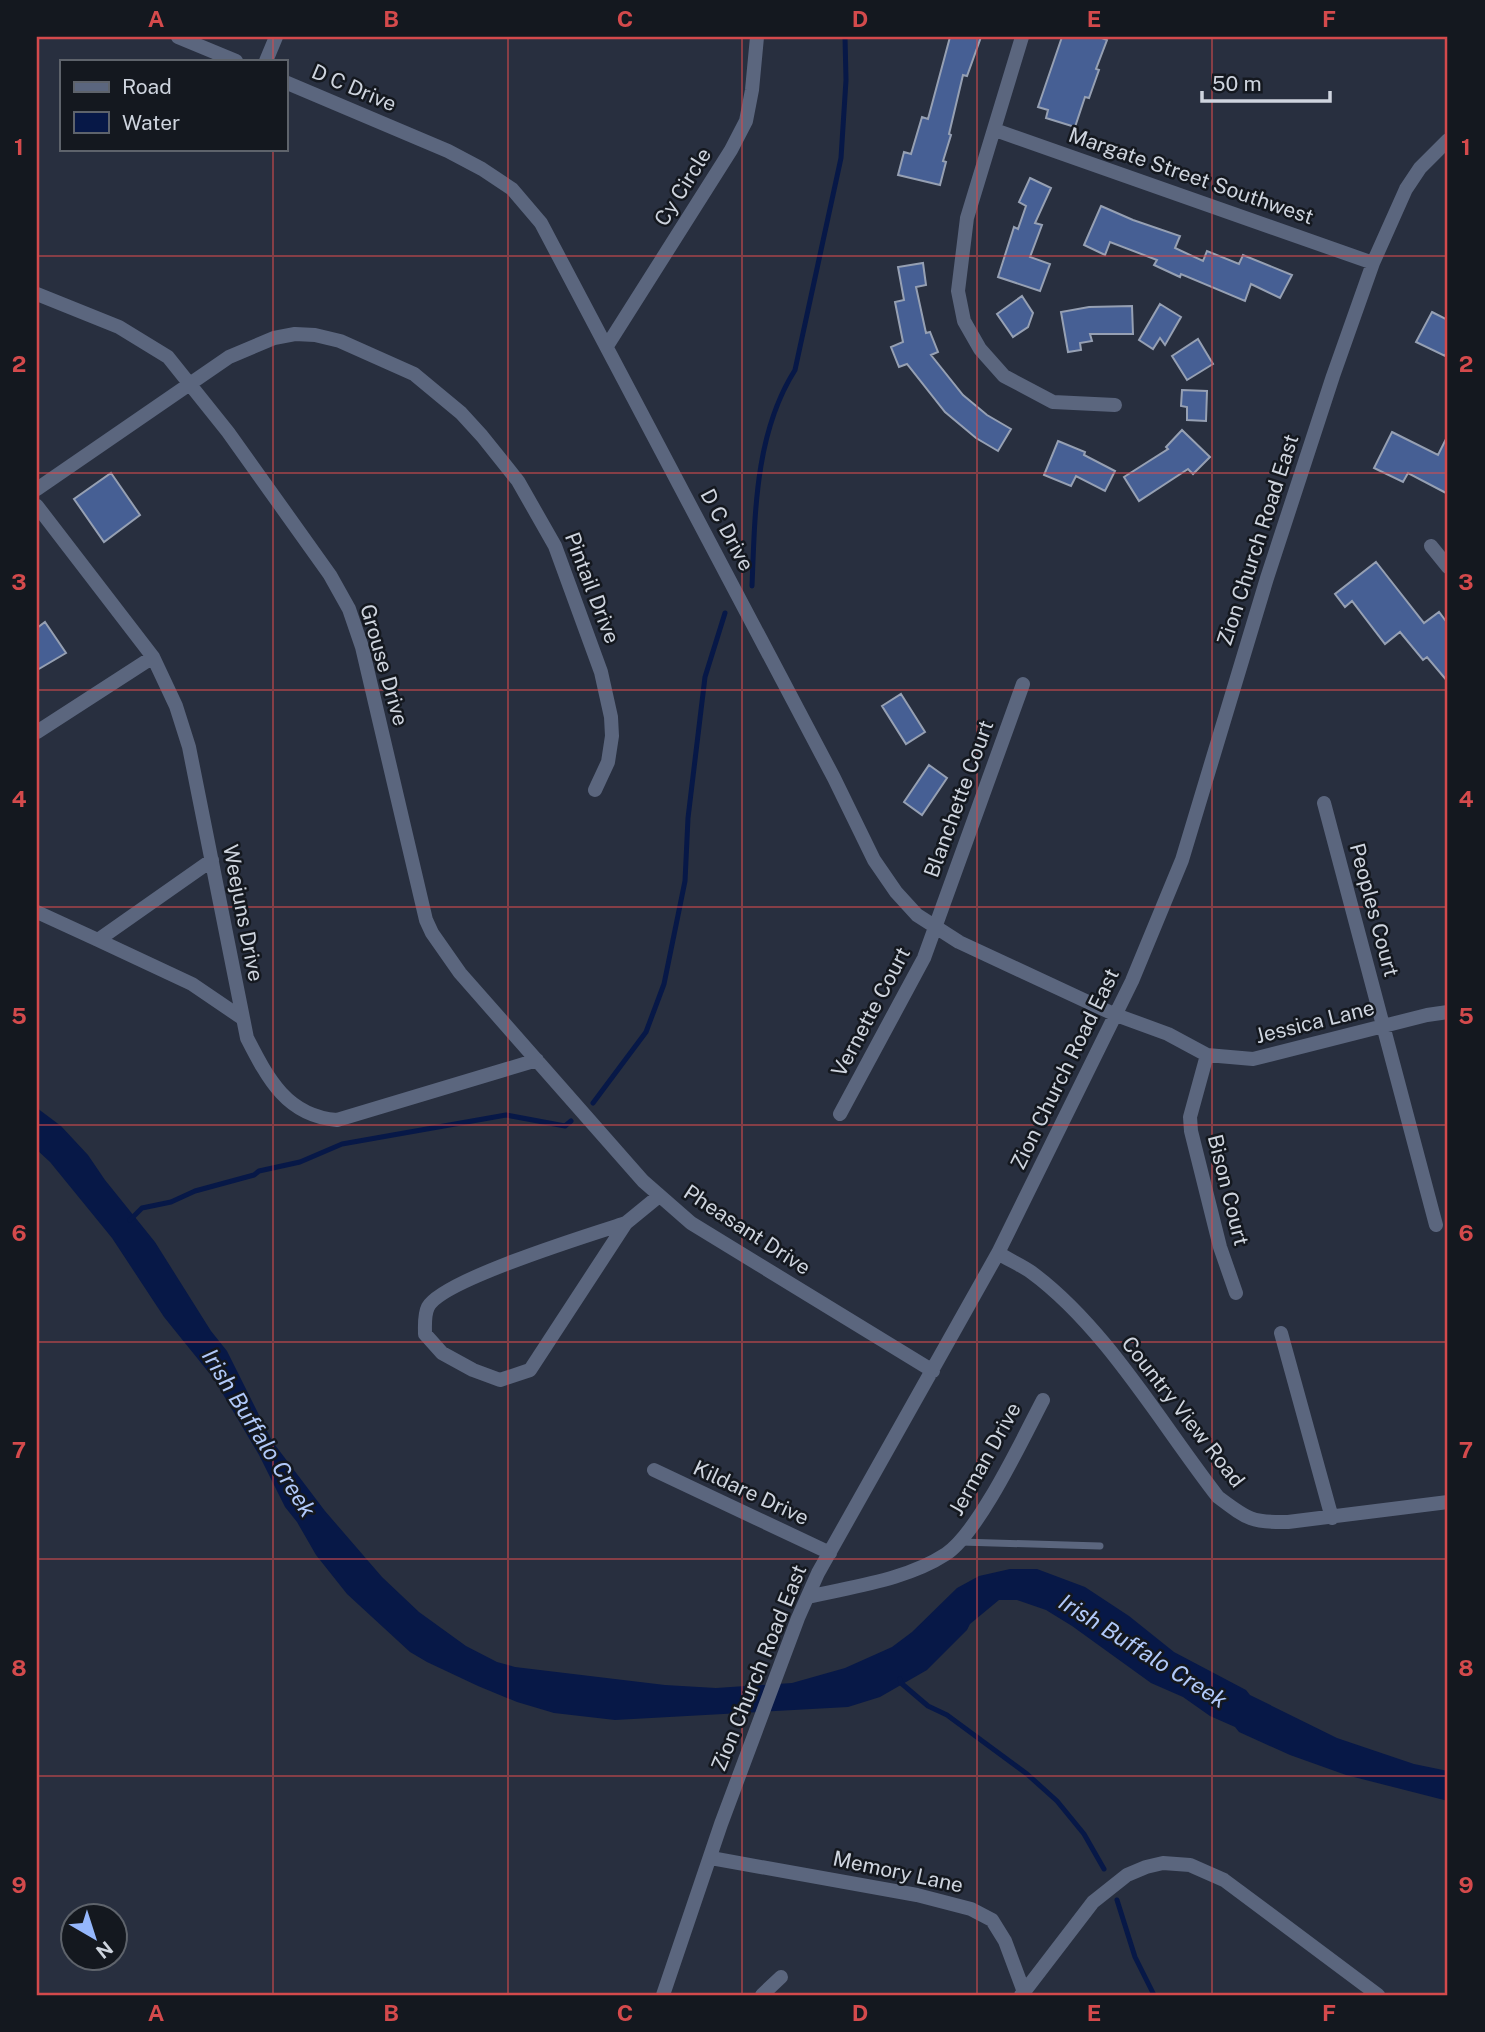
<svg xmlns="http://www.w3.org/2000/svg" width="1485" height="2032" font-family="'Public Sans',sans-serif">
	<rect width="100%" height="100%" fill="#282f3f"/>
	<path fill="#071847" d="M37,1108L61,1126L88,1155L105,1180L155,1242L211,1331L227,1351L272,1441L325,1511L382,1577L419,1612L466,1646L497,1662L515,1667L665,1685L716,1688L792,1683L845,1668L892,1647L912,1632L957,1588L979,1576L1010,1569H1037L1085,1587L1129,1616L1174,1652L1246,1690L1250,1695L1337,1738L1414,1764L1448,1771V1801L1346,1775L1290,1755L1239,1732L1235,1727L1210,1716L1183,1697L1151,1683L1072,1626L1046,1610L1017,1600H999L970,1624L967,1630L927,1670L880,1697L848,1707L615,1720L554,1713L517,1702L478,1686L427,1662L410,1652L347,1594L316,1555L297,1522L285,1507L259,1455L214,1379L164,1317L112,1238L50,1162L37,1150Z"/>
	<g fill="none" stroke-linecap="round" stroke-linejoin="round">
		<path stroke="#071847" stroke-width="5" d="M752,586C755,513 755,433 795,370L841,158L846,80L845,37
			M593,1103L646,1032L664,984L685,881L688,818L705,677L725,613
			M130,1220L142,1208L171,1202L195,1191L254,1175L259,1171L300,1162L342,1144L506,1115L565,1126L571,1121
			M900,1679L901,1683L928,1706L947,1715L1027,1774L1057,1801L1084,1834L1104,1869
			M1117,1900L1135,1957L1154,1995"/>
	</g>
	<path fill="#465f94" stroke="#96a0b3" stroke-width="2" d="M950,37H981L967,76L963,75L949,134L951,135L943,161L946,162L940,185L898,175L904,152L911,154L922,117L928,119Z
		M1062,37H1099L1107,40L1096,69L1099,70L1089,98L1085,97L1075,127L1046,118L1048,110L1038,107Z
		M1030,178L1051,188L1035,223L1042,225L1030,257L1050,264L1040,291L998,277L1014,227L1018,229L1026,206L1019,202Z
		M1101,206L1133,220L1180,236L1175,248L1203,261L1207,251L1239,264L1243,255L1292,275L1280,298L1251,284L1245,301L1181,274L1180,277L1154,265L1157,260L1110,242L1105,255L1084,245Z
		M923,263L926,285L916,287L926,333L930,332L938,352L931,355L963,395L987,415L1011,429L998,451L976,438L945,412L907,364L899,367L891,347L903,342L895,302L904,300L898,267Z
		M1022,296L1033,313L1028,327L1013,337L997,314Z
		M1160,304L1181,317L1165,345L1160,338L1153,349L1139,340Z
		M1132,306L1133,334H1090L1092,341L1080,343L1081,350L1068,352L1061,312L1089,307Z
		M1432,312L1448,320V349L1445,356L1416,342Z
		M1198,339L1213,364L1187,380L1172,356Z
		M1182,390L1207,391L1206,421L1187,420V407L1181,406Z
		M1182,430L1210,457L1193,474L1188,469L1139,501L1124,477L1168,449L1166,447Z
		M1392,432L1438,455L1448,435V494L1408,473L1403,482L1374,468Z
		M1058,441L1085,452L1084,455L1115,471L1105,491L1076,476L1071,486L1044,475Z
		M111,473L140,515L104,542L74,499Z
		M1376,562L1424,623L1439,612L1448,624V682L1427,657L1423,660L1400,632L1385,644L1352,601L1345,607L1335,594Z
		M45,622L66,653L37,670V628Z
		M901,694L925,732L906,744L882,706Z
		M929,765L947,778L922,815L904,802Z"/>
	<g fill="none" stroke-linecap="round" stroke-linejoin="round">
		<path stroke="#5b667e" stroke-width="7" d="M961,1542L1100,1546"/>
		<path stroke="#5b667e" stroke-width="14" d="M178,37L236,61
			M1022,37L967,218L958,291L964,321L980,349L1004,376L1053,402L1115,405
			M266,61L276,37
			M285,82L448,151L482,169L512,189L541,223L834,778L874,860L896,892L917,915L959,942L1116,1015L1168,1034L1207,1055L1253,1059L1427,1015L1448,1012
			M995,130L1373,263
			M37,294L119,327L168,357L228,432L330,575L349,609L362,647L426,920L432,933L460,973L643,1181L691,1223L933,1371
			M607,346L731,150L746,121L752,90L757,37
			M37,489L229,357L274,338L295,334L315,335L340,341L414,374L461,413L482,436L518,481L555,546L601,672L611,717L612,736L608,762L595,790
			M37,506L153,657L176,706L189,747L247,1038C268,1079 287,1116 337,1120L537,1060
			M1431,546L1448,567
			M37,732L153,657
			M1324,803L1436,1225
			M37,912L98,940L212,860
			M98,940L192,984L242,1018
			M1207,1055L1190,1117L1191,1131L1220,1247L1236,1293
			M840,1114L924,958L1023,684
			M626,1223C592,1234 442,1280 428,1307C424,1315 425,1325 425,1334L442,1353L473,1370L500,1380L530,1370L626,1223L659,1196
			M998,1253C1009,1260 1021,1265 1031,1272C1106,1327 1161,1424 1218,1497C1246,1518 1251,1523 1288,1522L1448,1502
			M1281,1333L1332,1518
			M654,1470L830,1553
			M808,1597C854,1586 906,1580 946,1554C979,1532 1023,1438 1043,1400
			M711,1858L917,1895L971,1909L992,1920L1005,1941L1024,1992L1021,1995
			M1024,1992L1093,1902L1127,1875L1146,1867L1163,1863L1190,1865L1224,1880L1378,1995
			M663,1995L721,1824L798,1618L818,1573L998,1253L1132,981L1182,860L1267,578L1333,376L1373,263L1406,189L1420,168L1448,140
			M762,1995L781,1977"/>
	</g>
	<path fill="none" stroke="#d44a4c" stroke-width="2" stroke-opacity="0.55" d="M273,37V61M508,37V1995M742,37V1995M977,37V1995M1212,37V1995M273,149V1995M37,256H1448M37,473H1448M37,690H1448M37,907H1448M37,1125H1448M37,1342H1448M37,1559H1448M37,1776H1448"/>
	<g text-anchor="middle" stroke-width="5" stroke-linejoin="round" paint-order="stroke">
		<g font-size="21" fill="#ced4de" stroke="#14181f">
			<text transform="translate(354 88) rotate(23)" y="7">D C Drive</text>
			<text transform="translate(1191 176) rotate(19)" y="7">Margate Street Southwest</text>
			<text transform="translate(683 187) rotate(-58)" y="7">Cy Circle</text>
			<text transform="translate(727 530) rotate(62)" y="7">D C Drive</text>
			<text transform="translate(1258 540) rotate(-72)" y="7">Zion Church Road East</text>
			<text transform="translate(592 588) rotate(69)" y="7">Pintail Drive</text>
			<text transform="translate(384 665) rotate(74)" y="7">Grouse Drive</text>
			<text transform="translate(959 799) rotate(-70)" y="7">Blanchette Court</text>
			<text transform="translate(1374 910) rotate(75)" y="7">Peoples Court</text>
			<text transform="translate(243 913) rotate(79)" y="7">Weejuns Drive</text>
			<text transform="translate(871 1012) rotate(-62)" y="7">Vernette Court</text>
			<text transform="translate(1315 1022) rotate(-14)" y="7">Jessica Lane</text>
			<text transform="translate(1065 1069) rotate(-64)" y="7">Zion Church Road East</text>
			<text transform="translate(1228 1190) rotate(76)" y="7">Bison Court</text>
			<text transform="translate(747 1230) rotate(33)" y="7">Pheasant Drive</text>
			<text transform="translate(1183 1412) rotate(52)" y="7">Country View Road</text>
			<text transform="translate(985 1459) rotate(-61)" y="7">Jerman Drive</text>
			<text transform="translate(751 1493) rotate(25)" y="7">Kildare Drive</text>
			<text transform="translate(759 1668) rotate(-68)" y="7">Zion Church Road East</text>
			<text transform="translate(898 1872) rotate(12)" y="7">Memory Lane</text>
		</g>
		<g font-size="23" font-style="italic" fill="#b1c9f9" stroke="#14181f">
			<text transform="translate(259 1433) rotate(58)" y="8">Irish Buffalo Creek</text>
			<text transform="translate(1143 1651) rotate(32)" y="8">Irish Buffalo Creek</text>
		</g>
	</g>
	<rect width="1485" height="2032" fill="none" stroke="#14181f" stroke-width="77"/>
	<rect x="60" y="60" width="228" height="91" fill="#14181f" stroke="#5e636b" stroke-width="2"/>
	<rect x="74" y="82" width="35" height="10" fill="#5b667e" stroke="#5e636b" stroke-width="2"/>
	<text x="122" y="94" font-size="21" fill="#ced4de">Road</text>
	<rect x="74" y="112" width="35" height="21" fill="#071847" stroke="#5e636b" stroke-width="2"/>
	<text x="122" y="130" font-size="21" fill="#ced4de">Water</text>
	<g transform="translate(94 1937) rotate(141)"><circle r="33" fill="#14181f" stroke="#5e636b" stroke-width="2"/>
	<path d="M0-5L12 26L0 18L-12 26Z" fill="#95b7fd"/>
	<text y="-10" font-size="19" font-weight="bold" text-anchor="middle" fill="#ced4de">N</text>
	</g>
	<path d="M1202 91v10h128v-10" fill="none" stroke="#ced4de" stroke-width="3.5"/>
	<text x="1212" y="91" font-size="21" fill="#ced4de" stroke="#14181f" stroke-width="5" paint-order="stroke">50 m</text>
	<rect x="38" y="38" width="1408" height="1956" fill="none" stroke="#d44a4c" stroke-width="2.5"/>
	<g font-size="23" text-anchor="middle" font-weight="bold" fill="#d44a4c">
		<text x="156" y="27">A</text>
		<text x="391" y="27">B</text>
		<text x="625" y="27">C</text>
		<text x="860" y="27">D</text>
		<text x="1094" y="27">E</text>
		<text x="1329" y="27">F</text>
		<text x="19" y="155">1</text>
		<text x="1466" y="155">1</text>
		<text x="19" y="372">2</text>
		<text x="1466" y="372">2</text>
		<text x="19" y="590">3</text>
		<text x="1466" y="590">3</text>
		<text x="19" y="807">4</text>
		<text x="1466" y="807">4</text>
		<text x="19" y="1024">5</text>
		<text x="1466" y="1024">5</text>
		<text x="19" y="1241">6</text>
		<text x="1466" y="1241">6</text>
		<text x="19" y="1458">7</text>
		<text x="1466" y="1458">7</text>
		<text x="19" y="1676">8</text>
		<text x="1466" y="1676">8</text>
		<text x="19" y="1893">9</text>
		<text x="1466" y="1893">9</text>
		<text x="156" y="2021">A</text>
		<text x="391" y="2021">B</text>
		<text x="625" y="2021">C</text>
		<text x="860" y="2021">D</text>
		<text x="1094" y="2021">E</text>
		<text x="1329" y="2021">F</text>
	</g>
</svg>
